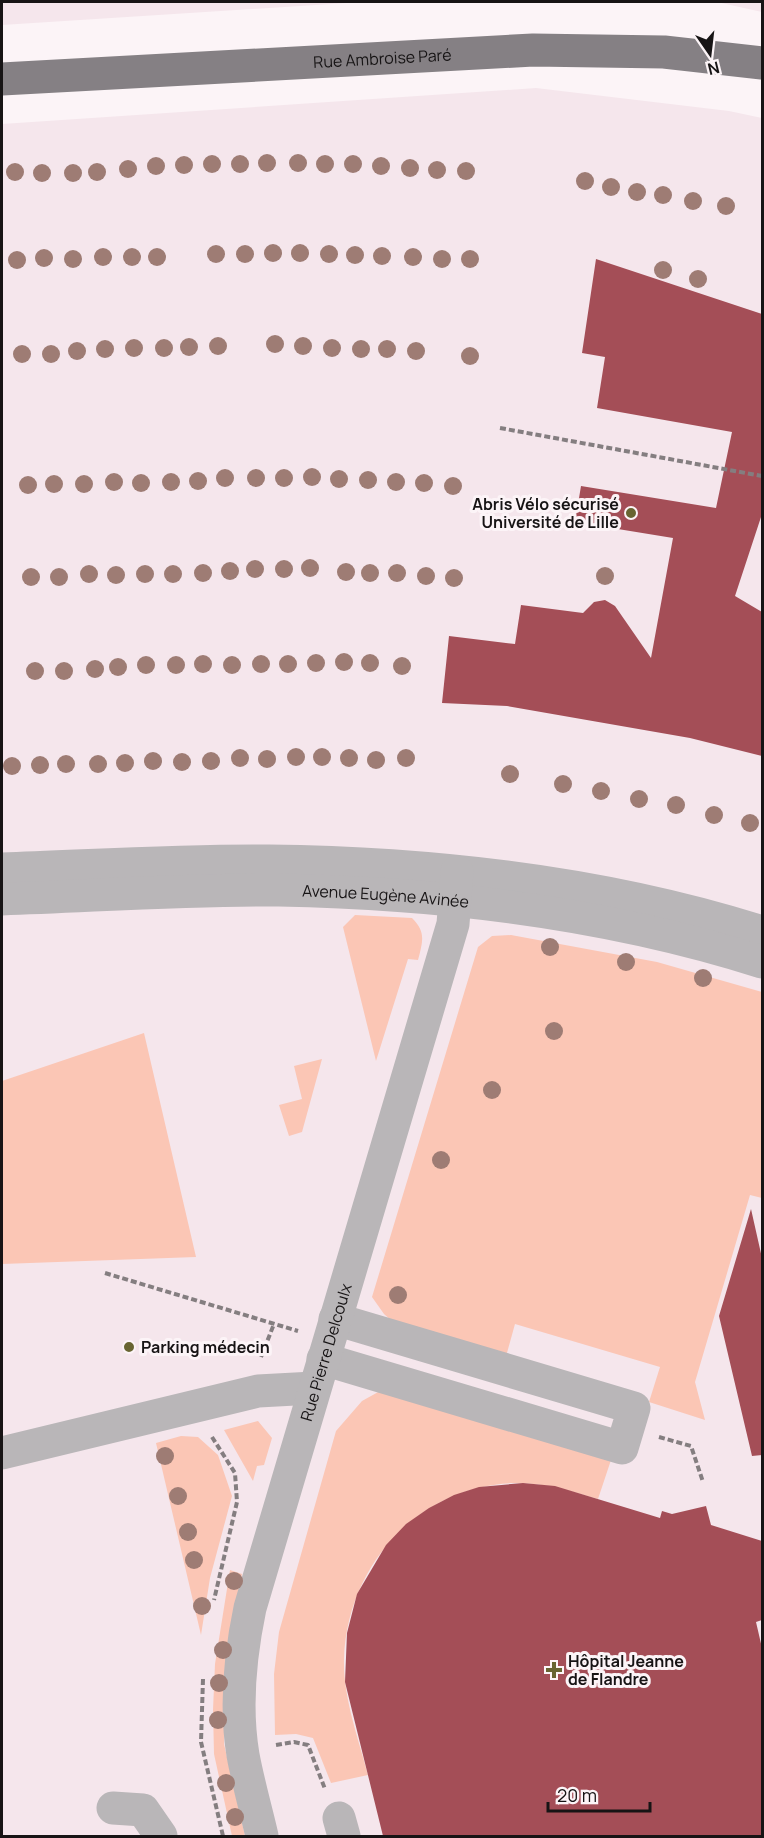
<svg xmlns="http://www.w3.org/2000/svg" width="764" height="1838" font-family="Manrope,sans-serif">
	<rect width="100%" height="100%" fill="#fcf4f7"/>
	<path fill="#f5e6ec" d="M2,2H362L2,25Z
		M717,2H762V12Z
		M536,88L729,111L762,118V1836H2V124Z"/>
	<path fill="#fbc6b5" d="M355,915L412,918C426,932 423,941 418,960L408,959L376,1061L343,927Z
		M511,935L657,962L762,992V1198L750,1195L695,1382L705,1420L649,1402L660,1367L515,1324L505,1360L402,1330L384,1314L372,1297L478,947L492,936Z
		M144,1033L196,1257L2,1264V1081Z
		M322,1059L302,1132L289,1136L279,1105L302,1099L294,1066Z
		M380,1391L612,1457L598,1499C570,1491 543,1482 513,1483C418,1487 347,1565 344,1659C343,1697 358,1737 368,1775L331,1783L313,1738L296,1734L275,1735L274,1674L279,1632L336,1431L362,1401Z
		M258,1421L272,1438L264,1465L257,1466L253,1481L224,1430Z
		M181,1436L198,1437L218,1455L232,1496L210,1578L201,1635L156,1443Z
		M230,1570L242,1574L226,1673L224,1744L245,1836H232L214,1754L213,1710L215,1664Z"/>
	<path fill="#a44e57" d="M596,259L762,314V514L735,596L762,612V756L690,738L507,706L442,703L449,636L515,644L521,605L583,613L594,602L605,600L615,606L651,658L673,538L575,522L581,486L716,508L732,432L597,408L605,357L582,353Z
		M751,1209L762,1258V1455L752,1456L719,1316Z
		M523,1483L555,1486L660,1518L662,1511L672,1514L706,1506L711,1525L762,1541V1620L756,1622L762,1648V1836H383L345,1682L347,1633L357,1594L386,1545L406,1524L429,1508L454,1495L479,1487Z"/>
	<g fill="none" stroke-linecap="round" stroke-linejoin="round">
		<path stroke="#847e80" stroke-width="4" stroke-dasharray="6 3" stroke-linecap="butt" d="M500,428L762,476
			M105,1273L298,1331
			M261,1357L274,1324
			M212,1437L235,1473L237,1502L214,1600
			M659,1437L691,1446L703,1482
			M203,1679L201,1742L223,1836
			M276,1745L294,1742L308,1745L325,1789"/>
		<g stroke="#b9b6b8" stroke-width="33">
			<path d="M2,869C91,866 180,860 269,861C435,863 604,882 762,932"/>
			<path id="s1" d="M2,899C94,896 186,889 279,890C440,893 608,913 762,962"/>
			<path d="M323,1359L622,1448L634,1408L335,1319"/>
			<path d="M2,1453L258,1391L314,1388"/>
			<path d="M113,1808L143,1810L161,1836"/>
			<path d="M339,1818L344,1836"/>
			<path id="s2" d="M262,1836C256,1810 248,1782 243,1755C235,1707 240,1656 250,1608L453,924L457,872"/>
		</g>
		<path stroke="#858084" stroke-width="33" id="s3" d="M2,79L533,50L664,52L762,63"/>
	</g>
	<g fill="#9e7c74">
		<circle cx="267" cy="163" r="9"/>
		<circle cx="298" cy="163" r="9"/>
		<circle cx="212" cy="164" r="9"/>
		<circle cx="240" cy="164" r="9"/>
		<circle cx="325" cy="164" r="9"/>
		<circle cx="353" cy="164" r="9"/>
		<circle cx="184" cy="165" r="9"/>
		<circle cx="156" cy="166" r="9"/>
		<circle cx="381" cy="166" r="9"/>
		<circle cx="410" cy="168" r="9"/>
		<circle cx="128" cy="169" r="9"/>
		<circle cx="437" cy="170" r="9"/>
		<circle cx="466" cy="171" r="9"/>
		<circle cx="15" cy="172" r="9"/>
		<circle cx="97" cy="172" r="9"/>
		<circle cx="42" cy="173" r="9"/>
		<circle cx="73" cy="173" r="9"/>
		<circle cx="585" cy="181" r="9"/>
		<circle cx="611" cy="187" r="9"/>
		<circle cx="637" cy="192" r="9"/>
		<circle cx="663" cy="195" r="9"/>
		<circle cx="693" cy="201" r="9"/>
		<circle cx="726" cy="206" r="9"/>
		<circle cx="273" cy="253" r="9"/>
		<circle cx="300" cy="253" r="9"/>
		<circle cx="216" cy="254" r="9"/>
		<circle cx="245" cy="254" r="9"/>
		<circle cx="329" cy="254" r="9"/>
		<circle cx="355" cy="255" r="9"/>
		<circle cx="382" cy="256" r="9"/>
		<circle cx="103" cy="257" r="9"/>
		<circle cx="132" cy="257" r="9"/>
		<circle cx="157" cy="257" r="9"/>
		<circle cx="413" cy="257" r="9"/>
		<circle cx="44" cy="258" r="9"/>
		<circle cx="73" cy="259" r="9"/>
		<circle cx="442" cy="259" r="9"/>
		<circle cx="470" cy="259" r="9"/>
		<circle cx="17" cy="260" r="9"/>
		<circle cx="663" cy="270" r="9"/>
		<circle cx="698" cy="279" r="9"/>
		<circle cx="275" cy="344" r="9"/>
		<circle cx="218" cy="346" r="9"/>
		<circle cx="303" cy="346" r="9"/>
		<circle cx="189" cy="347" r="9"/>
		<circle cx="134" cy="348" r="9"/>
		<circle cx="164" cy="348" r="9"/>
		<circle cx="332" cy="348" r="9"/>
		<circle cx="105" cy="349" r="9"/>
		<circle cx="361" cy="349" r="9"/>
		<circle cx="387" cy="349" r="9"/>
		<circle cx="77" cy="351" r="9"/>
		<circle cx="416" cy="351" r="9"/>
		<circle cx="22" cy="354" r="9"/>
		<circle cx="51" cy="354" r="9"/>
		<circle cx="470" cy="356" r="9"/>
		<circle cx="312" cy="477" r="9"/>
		<circle cx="225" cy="478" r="9"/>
		<circle cx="256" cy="478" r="9"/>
		<circle cx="284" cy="478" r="9"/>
		<circle cx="339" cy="479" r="9"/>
		<circle cx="368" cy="480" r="9"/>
		<circle cx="198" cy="481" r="9"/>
		<circle cx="114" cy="482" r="9"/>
		<circle cx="171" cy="482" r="9"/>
		<circle cx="396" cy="482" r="9"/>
		<circle cx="141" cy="483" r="9"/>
		<circle cx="424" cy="483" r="9"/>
		<circle cx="54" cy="484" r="9"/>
		<circle cx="84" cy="484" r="9"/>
		<circle cx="28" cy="485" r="9"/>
		<circle cx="453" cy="486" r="9"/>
		<circle cx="310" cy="568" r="9"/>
		<circle cx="255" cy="569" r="9"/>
		<circle cx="284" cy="569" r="9"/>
		<circle cx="230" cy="571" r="9"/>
		<circle cx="346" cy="572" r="9"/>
		<circle cx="203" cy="573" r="9"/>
		<circle cx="370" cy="573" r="9"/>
		<circle cx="397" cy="573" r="9"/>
		<circle cx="89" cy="574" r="9"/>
		<circle cx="145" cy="574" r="9"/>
		<circle cx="173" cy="574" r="9"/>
		<circle cx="116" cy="575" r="9"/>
		<circle cx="426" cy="576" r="9"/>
		<circle cx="605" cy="576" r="9"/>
		<circle cx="31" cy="577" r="9"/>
		<circle cx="59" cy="577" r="9"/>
		<circle cx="454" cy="578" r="9"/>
		<circle cx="344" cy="662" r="9"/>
		<circle cx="316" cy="663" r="9"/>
		<circle cx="370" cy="663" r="9"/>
		<circle cx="203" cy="664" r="9"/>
		<circle cx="261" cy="664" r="9"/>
		<circle cx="288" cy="664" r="9"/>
		<circle cx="146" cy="665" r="9"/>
		<circle cx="176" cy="665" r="9"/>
		<circle cx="232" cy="665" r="9"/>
		<circle cx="402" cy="666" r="9"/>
		<circle cx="118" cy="667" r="9"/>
		<circle cx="95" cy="669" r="9"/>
		<circle cx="35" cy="671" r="9"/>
		<circle cx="64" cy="671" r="9"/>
		<circle cx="296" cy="757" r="9"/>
		<circle cx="322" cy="757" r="9"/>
		<circle cx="240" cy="758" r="9"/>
		<circle cx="349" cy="758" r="9"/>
		<circle cx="406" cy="758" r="9"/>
		<circle cx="267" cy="759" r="9"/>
		<circle cx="376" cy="760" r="9"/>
		<circle cx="153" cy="761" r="9"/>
		<circle cx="211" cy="761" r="9"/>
		<circle cx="182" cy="762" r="9"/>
		<circle cx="125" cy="763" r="9"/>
		<circle cx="66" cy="764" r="9"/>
		<circle cx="98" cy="764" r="9"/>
		<circle cx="40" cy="765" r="9"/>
		<circle cx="12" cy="766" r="9"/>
		<circle cx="510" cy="774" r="9"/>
		<circle cx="563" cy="784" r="9"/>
		<circle cx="601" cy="791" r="9"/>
		<circle cx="639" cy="799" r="9"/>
		<circle cx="676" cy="805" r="9"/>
		<circle cx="714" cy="815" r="9"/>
		<circle cx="750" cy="823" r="9"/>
		<circle cx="550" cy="947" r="9"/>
		<circle cx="626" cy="962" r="9"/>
		<circle cx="703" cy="978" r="9"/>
		<circle cx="554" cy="1031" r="9"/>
		<circle cx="492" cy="1090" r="9"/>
		<circle cx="441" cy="1160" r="9"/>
		<circle cx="398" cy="1295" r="9"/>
		<circle cx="165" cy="1456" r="9"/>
		<circle cx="178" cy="1496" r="9"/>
		<circle cx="188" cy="1532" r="9"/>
		<circle cx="194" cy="1560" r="9"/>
		<circle cx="234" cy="1581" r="9"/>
		<circle cx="202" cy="1606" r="9"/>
		<circle cx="223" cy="1650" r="9"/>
		<circle cx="219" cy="1683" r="9"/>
		<circle cx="218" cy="1720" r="9"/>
		<circle cx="226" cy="1783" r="9"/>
		<circle cx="235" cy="1817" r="9"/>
	</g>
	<g fill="#686431" stroke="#fcf4f7" stroke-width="2">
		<circle cx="631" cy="513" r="6"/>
		<circle cx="129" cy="1347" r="6"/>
		<path d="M551 1661h6v6h6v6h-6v6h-6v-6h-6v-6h6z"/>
	</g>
	<g text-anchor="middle" stroke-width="6" stroke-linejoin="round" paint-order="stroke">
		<g font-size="16" fill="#171415" stroke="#fcf4f7">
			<text dy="6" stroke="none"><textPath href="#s3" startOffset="381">Rue Ambroise Paré</textPath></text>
			<text dy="6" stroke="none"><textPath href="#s1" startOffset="384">Avenue Eugène Avinée</textPath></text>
			<text dy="6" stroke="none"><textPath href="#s2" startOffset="498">Rue Pierre Delcoulx</textPath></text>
		</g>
		<g font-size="16" font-weight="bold" fill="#171415" stroke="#fcf4f7" text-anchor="start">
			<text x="619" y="510" text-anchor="end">Abris Vélo sécurisé<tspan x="619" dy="18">Université de Lille</tspan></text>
			<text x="141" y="1353">Parking médecin</text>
			<text x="568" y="1667">Hôpital Jeanne<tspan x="568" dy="18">de Flandre</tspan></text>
		</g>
	</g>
	<rect width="764" height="1838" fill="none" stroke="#171415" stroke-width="6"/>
	<g transform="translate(710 54) rotate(166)" stroke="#fcf4f7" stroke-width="4.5" paint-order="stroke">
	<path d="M0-4.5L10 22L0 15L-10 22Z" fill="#171415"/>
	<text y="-9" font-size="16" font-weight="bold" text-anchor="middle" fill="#171415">N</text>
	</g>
	<path d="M548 1802v9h102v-9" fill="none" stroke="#171415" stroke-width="3"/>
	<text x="557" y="1802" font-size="18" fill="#171415" stroke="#fcf4f7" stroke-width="4.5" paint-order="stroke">20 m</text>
</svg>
